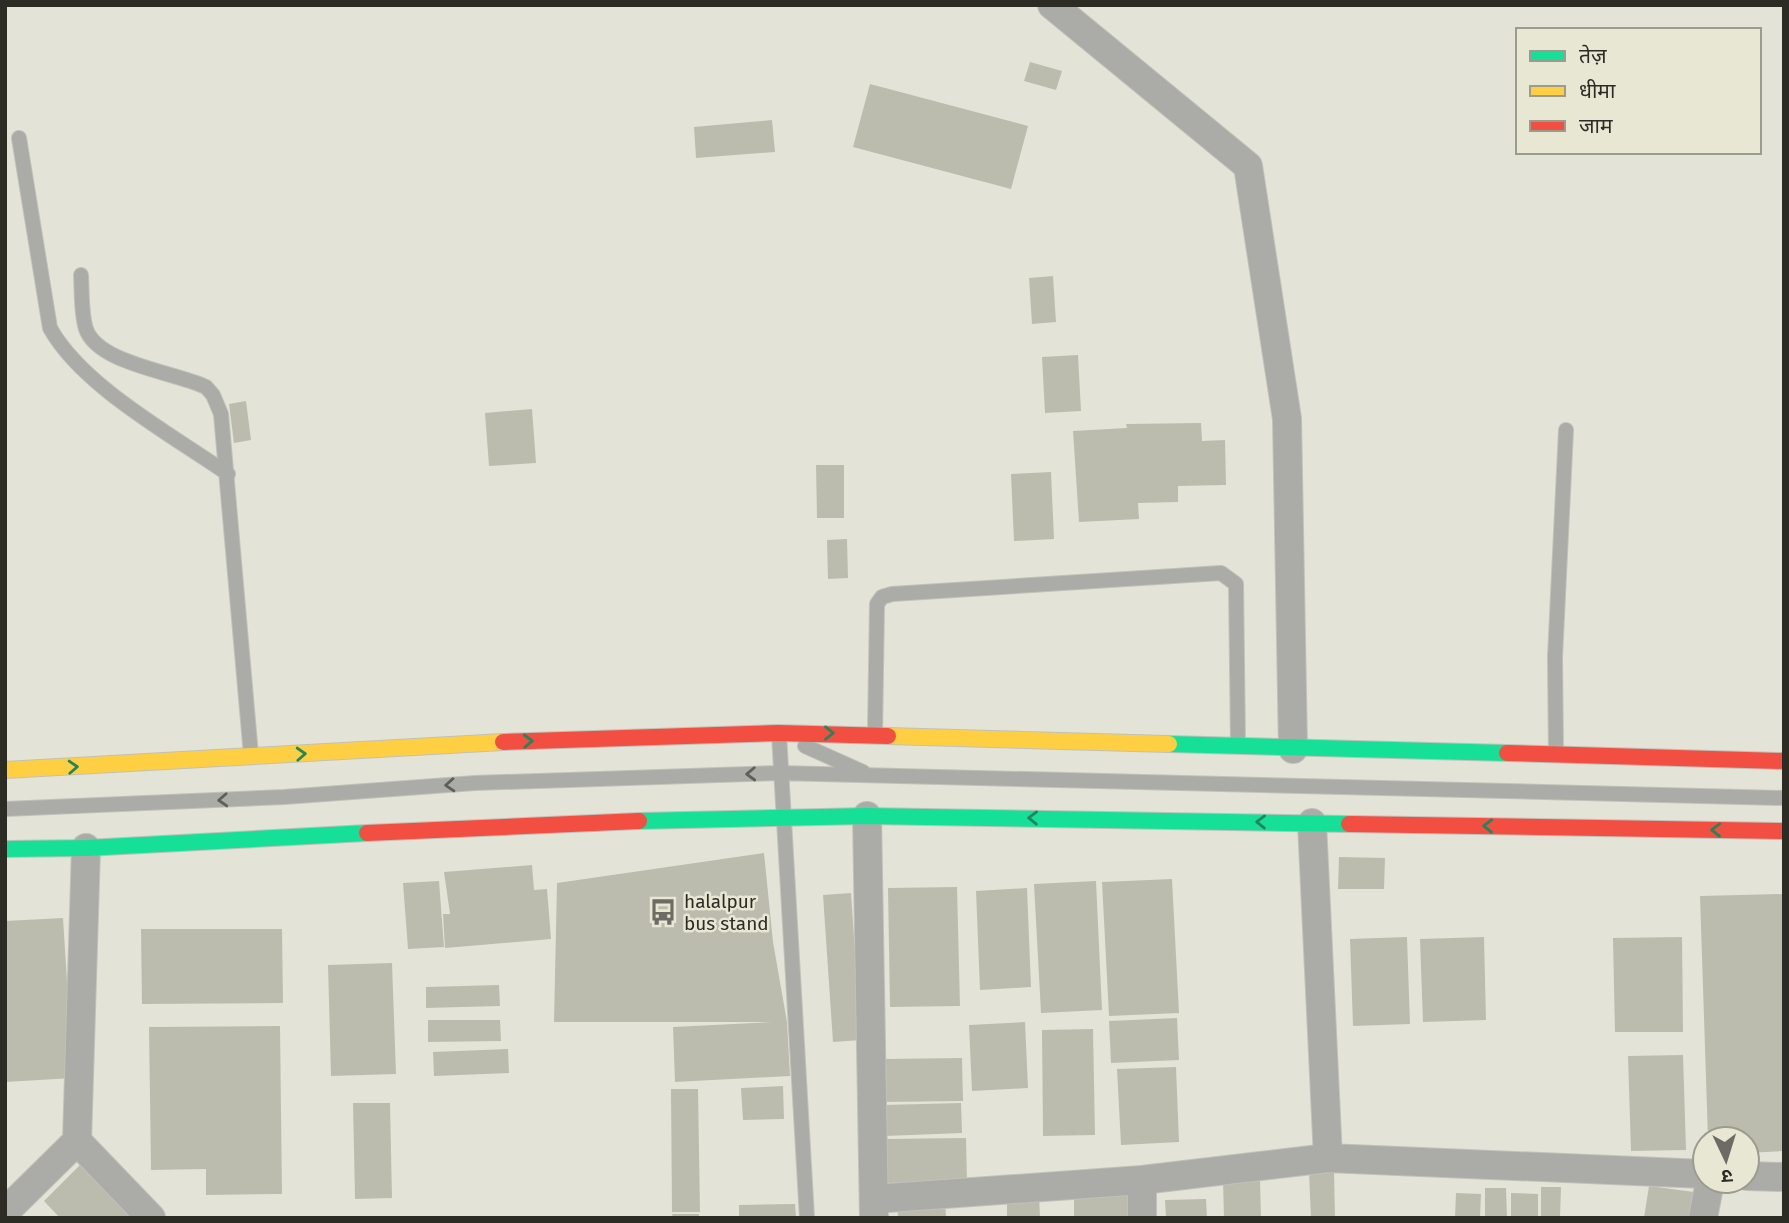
<svg xmlns="http://www.w3.org/2000/svg" width="1789" height="1223" font-family="'Fira Sans','Noto Sans Devanagari',sans-serif">
	<rect width="100%" height="100%" fill="#e3e3d8"/>
	<path fill="#bcbcae" d="M1030,62L1062,71L1056,90L1024,81Z
		M870,84L1028,126L1011,189L853,147Z
		M772,120L775,152L696,158L694,127Z
		M1053,276L1056,322L1032,324L1029,278Z
		M1078,355L1081,411L1045,413L1042,357Z
		M246,401L251,440L234,443L229,404Z
		M532,409L536,463L489,466L485,413Z
		M1201,423L1202,441L1225,440L1226,485L1178,486V502L1138,503L1139,519L1079,522L1073,431L1127,428L1126,424Z
		M816,465H844V518H817Z
		M1051,472L1054,539L1014,541L1011,474Z
		M847,539L848,578L828,579L827,540Z
		M764,853L773,942L787,1022L790,1076L675,1082L673,1027L772,1022H554L557,883Z
		M1339,857L1385,858L1384,889H1338Z
		M532,865L534,890L547,889L551,939L445,948L443,914H450L444,872Z
		M1172,879L1179,1013L1109,1016L1102,882Z
		M439,881L444,947L408,949L403,883Z
		M1096,881L1102,1010L1041,1013L1034,884Z
		M957,887L960,1006L890,1007L888,888Z
		M1027,888L1031,987L980,990L976,891Z
		M851,893L861,1040L833,1042L823,895Z
		M1784,894V1151L1747,1153V1139H1708L1700,896Z
		M63,918L73,1078L5,1082V921Z
		M141,929H282L283,1003L142,1004Z
		M1407,937L1410,1024L1353,1026L1350,939Z
		M1484,937L1486,1020L1423,1022L1420,939Z
		M1682,937L1683,1032H1615L1613,938Z
		M392,963L396,1074L331,1076L328,965Z
		M499,985L500,1006L426,1008V987Z
		M1177,1018L1179,1060L1111,1063L1109,1021Z
		M428,1020H500L501,1041L428,1042Z
		M1025,1022L1028,1088L972,1091L969,1025Z
		M280,1026L282,1194L206,1195V1169L151,1170L149,1027Z
		M1093,1029L1095,1135L1043,1136L1042,1030Z
		M508,1049L509,1073L434,1076L433,1052Z
		M1683,1055L1686,1150L1631,1151L1628,1056Z
		M962,1058L963,1101L882,1102V1059Z
		M1176,1067L1179,1142L1121,1145L1117,1069Z
		M783,1086L784,1119L743,1120L741,1088Z
		M671,1089H698L700,1212H672Z
		M353,1103H390L392,1198L355,1199Z
		M961,1103L962,1133L885,1136L883,1105Z
		M966,1138L967,1182L882,1183V1139Z
		M83,1162L134,1218H60L44,1201Z
		M1334,1171L1335,1218H1311L1309,1172Z
		M1260,1180L1261,1218H1224L1223,1181Z
		M1649,1186L1694,1192L1690,1218H1644Z
		M1541,1187H1561L1560,1218H1541Z
		M1485,1188H1506L1507,1218H1485Z
		M1074,1190L1135,1191V1218H1074Z
		M1456,1193L1481,1194L1480,1218H1455Z
		M1511,1193L1538,1194V1218H1511Z
		M1039,1194L1040,1218H1007V1195Z
		M945,1199L946,1218H898L897,1201Z
		M1206,1199L1207,1218H1166L1165,1200Z
		M795,1204L796,1218H739V1205Z
		M672,1214H699V1218H673Z"/>
	<g fill="none" stroke-linecap="round" stroke-linejoin="round">
		<defs>
			<path id="lane" d="M19,138L50,328C82,386 172,435 228,474
				M81,275C82,292 81,314 86,329C98,364 175,372 206,387L213,395L221,414L251,755
				M779,734L807,1218
				M875,734L877,604L882,597L892,594L1221,573L1236,584L1238,744
				M805,746L863,772
				M1556,754L1555,657L1566,430
				M5,809L284,797L475,783L780,773L1784,798"/>
			<path id="street" d="M1052,5L1248,166L1287,419L1293,749
				M867,816L874,1218
				M1312,823L1328,1158
				M77,1141L151,1218
				M1747,1176L1784,1177
				M874,1199L1142,1180
				M5,1212L77,1141L86,848
				M1142,1218V1180L1328,1158L1705,1174
				M1703,1218L1710,1181"/>
			<path id="fast" d="M1169,744L1507,753
				M639,821L867,816L1349,824
				M5,849L86,848L367,833"/>
			<path id="slow" d="M888,736L1169,744
				M5,770L503,742"/>
			<path id="jam" d="M503,742L778,733L888,736
				M1507,753L1784,761
				M1349,824L1784,831
				M367,833L639,821"/>
		</defs>
		<use href="#lane" stroke="#c1c1b9" stroke-width="16"/>
		<use href="#street" stroke="#c1c1b9" stroke-width="30"/>
		<use href="#fast" stroke="#c1c1b9" stroke-width="18"/>
		<use href="#slow" stroke="#c1c1b9" stroke-width="18"/>
		<use href="#jam" stroke="#c1c1b9" stroke-width="18"/>
		<use href="#lane" stroke="#ababa7" stroke-width="14"/>
		<use href="#street" stroke="#ababa7" stroke-width="28"/>
		<use href="#fast" stroke="#16e098" stroke-width="16"/>
		<use href="#slow" stroke="#ffcf43" stroke-width="16"/>
		<use href="#jam" stroke="#f24e42" stroke-width="16"/>
	</g>
	<defs><path id="oneway-chevron" d="M-2-3.5L2.5 0L-2 3.5" fill="none" stroke-width="1.6" stroke-linecap="round" stroke-linejoin="round" transform="scale(1.75)"/></defs>
	<g stroke="#21865e">
		<use href="#oneway-chevron" transform="translate(829 733)"/>
		<use href="#oneway-chevron" transform="translate(528 741) rotate(-2)"/>
		<use href="#oneway-chevron" transform="translate(301 754) rotate(-3)"/>
		<use href="#oneway-chevron" transform="translate(73 767) rotate(-3)"/>
		<use href="#oneway-chevron" transform="translate(1033 818) rotate(-179)"/>
		<use href="#oneway-chevron" transform="translate(1261 822) rotate(-179)"/>
		<use href="#oneway-chevron" transform="translate(1488 826) rotate(-179)"/>
		<use href="#oneway-chevron" transform="translate(1716 830) rotate(-179)"/>
	</g>
	<g stroke="#5f5f59">
		<use href="#oneway-chevron" transform="translate(751 774) rotate(178)"/>
		<use href="#oneway-chevron" transform="translate(450 785) rotate(176)"/>
		<use href="#oneway-chevron" transform="translate(223 800) rotate(177)"/>
	</g>
	<defs>
		<symbol id="bus-bare" viewBox="-9 -9 18 18"><path d="M-5-6H5V4H4V6H2V4H-2V6H-4V4H-5ZM-3.5-4V0h7V-4ZM-3.5 1.2v1.5H-2V1.2ZM2 1.2v1.5H3.5V1.2Z" fill="#6c6c64" stroke="#e7e7d4" stroke-width="2.5" paint-order="stroke"/></symbol>
	</defs>
	<g fill-rule="evenodd">
		<use href="#bus-bare" x="644" y="893" width="38" height="38"/>
	</g>
	<g text-anchor="middle" stroke-width="5" stroke-linejoin="round" paint-order="stroke">
		<g font-size="19" fill="#2c2c25" stroke="#e7e7d4" text-anchor="start">
			<text x="684" y="908">halalpur<tspan x="684" dy="22">bus stand</tspan></text>
		</g>
	</g>
	<rect width="1789" height="1223" fill="none" stroke="#2c2c25" stroke-width="14"/>
	<rect x="1516" y="28" width="245" height="126" fill="#e7e7d4" stroke="#9c9c8e" stroke-width="2"/>
	<rect x="1530" y="51" width="35" height="10" fill="#16e098" stroke="#9c9c8e" stroke-width="2"/>
	<text x="1579" y="63" font-size="21" fill="#2c2c25">तेज़</text>
	<rect x="1530" y="86" width="35" height="10" fill="#ffcf43" stroke="#9c9c8e" stroke-width="2"/>
	<text x="1579" y="98" font-size="21" fill="#2c2c25">धीमा</text>
	<rect x="1530" y="121" width="35" height="10" fill="#f24e42" stroke="#9c9c8e" stroke-width="2"/>
	<text x="1579" y="133" font-size="21" fill="#2c2c25">जाम</text>
	<g transform="translate(1726 1160) rotate(176)"><circle r="33" fill="#e7e7d4" stroke="#9c9c8e" stroke-width="2"/>
	<path d="M0-5L12 26L0 18L-12 26Z" fill="#6c6c64"/>
	<text y="-10" font-size="19" font-weight="bold" text-anchor="middle" fill="#2c2c25">उ</text>
	</g>
</svg>
